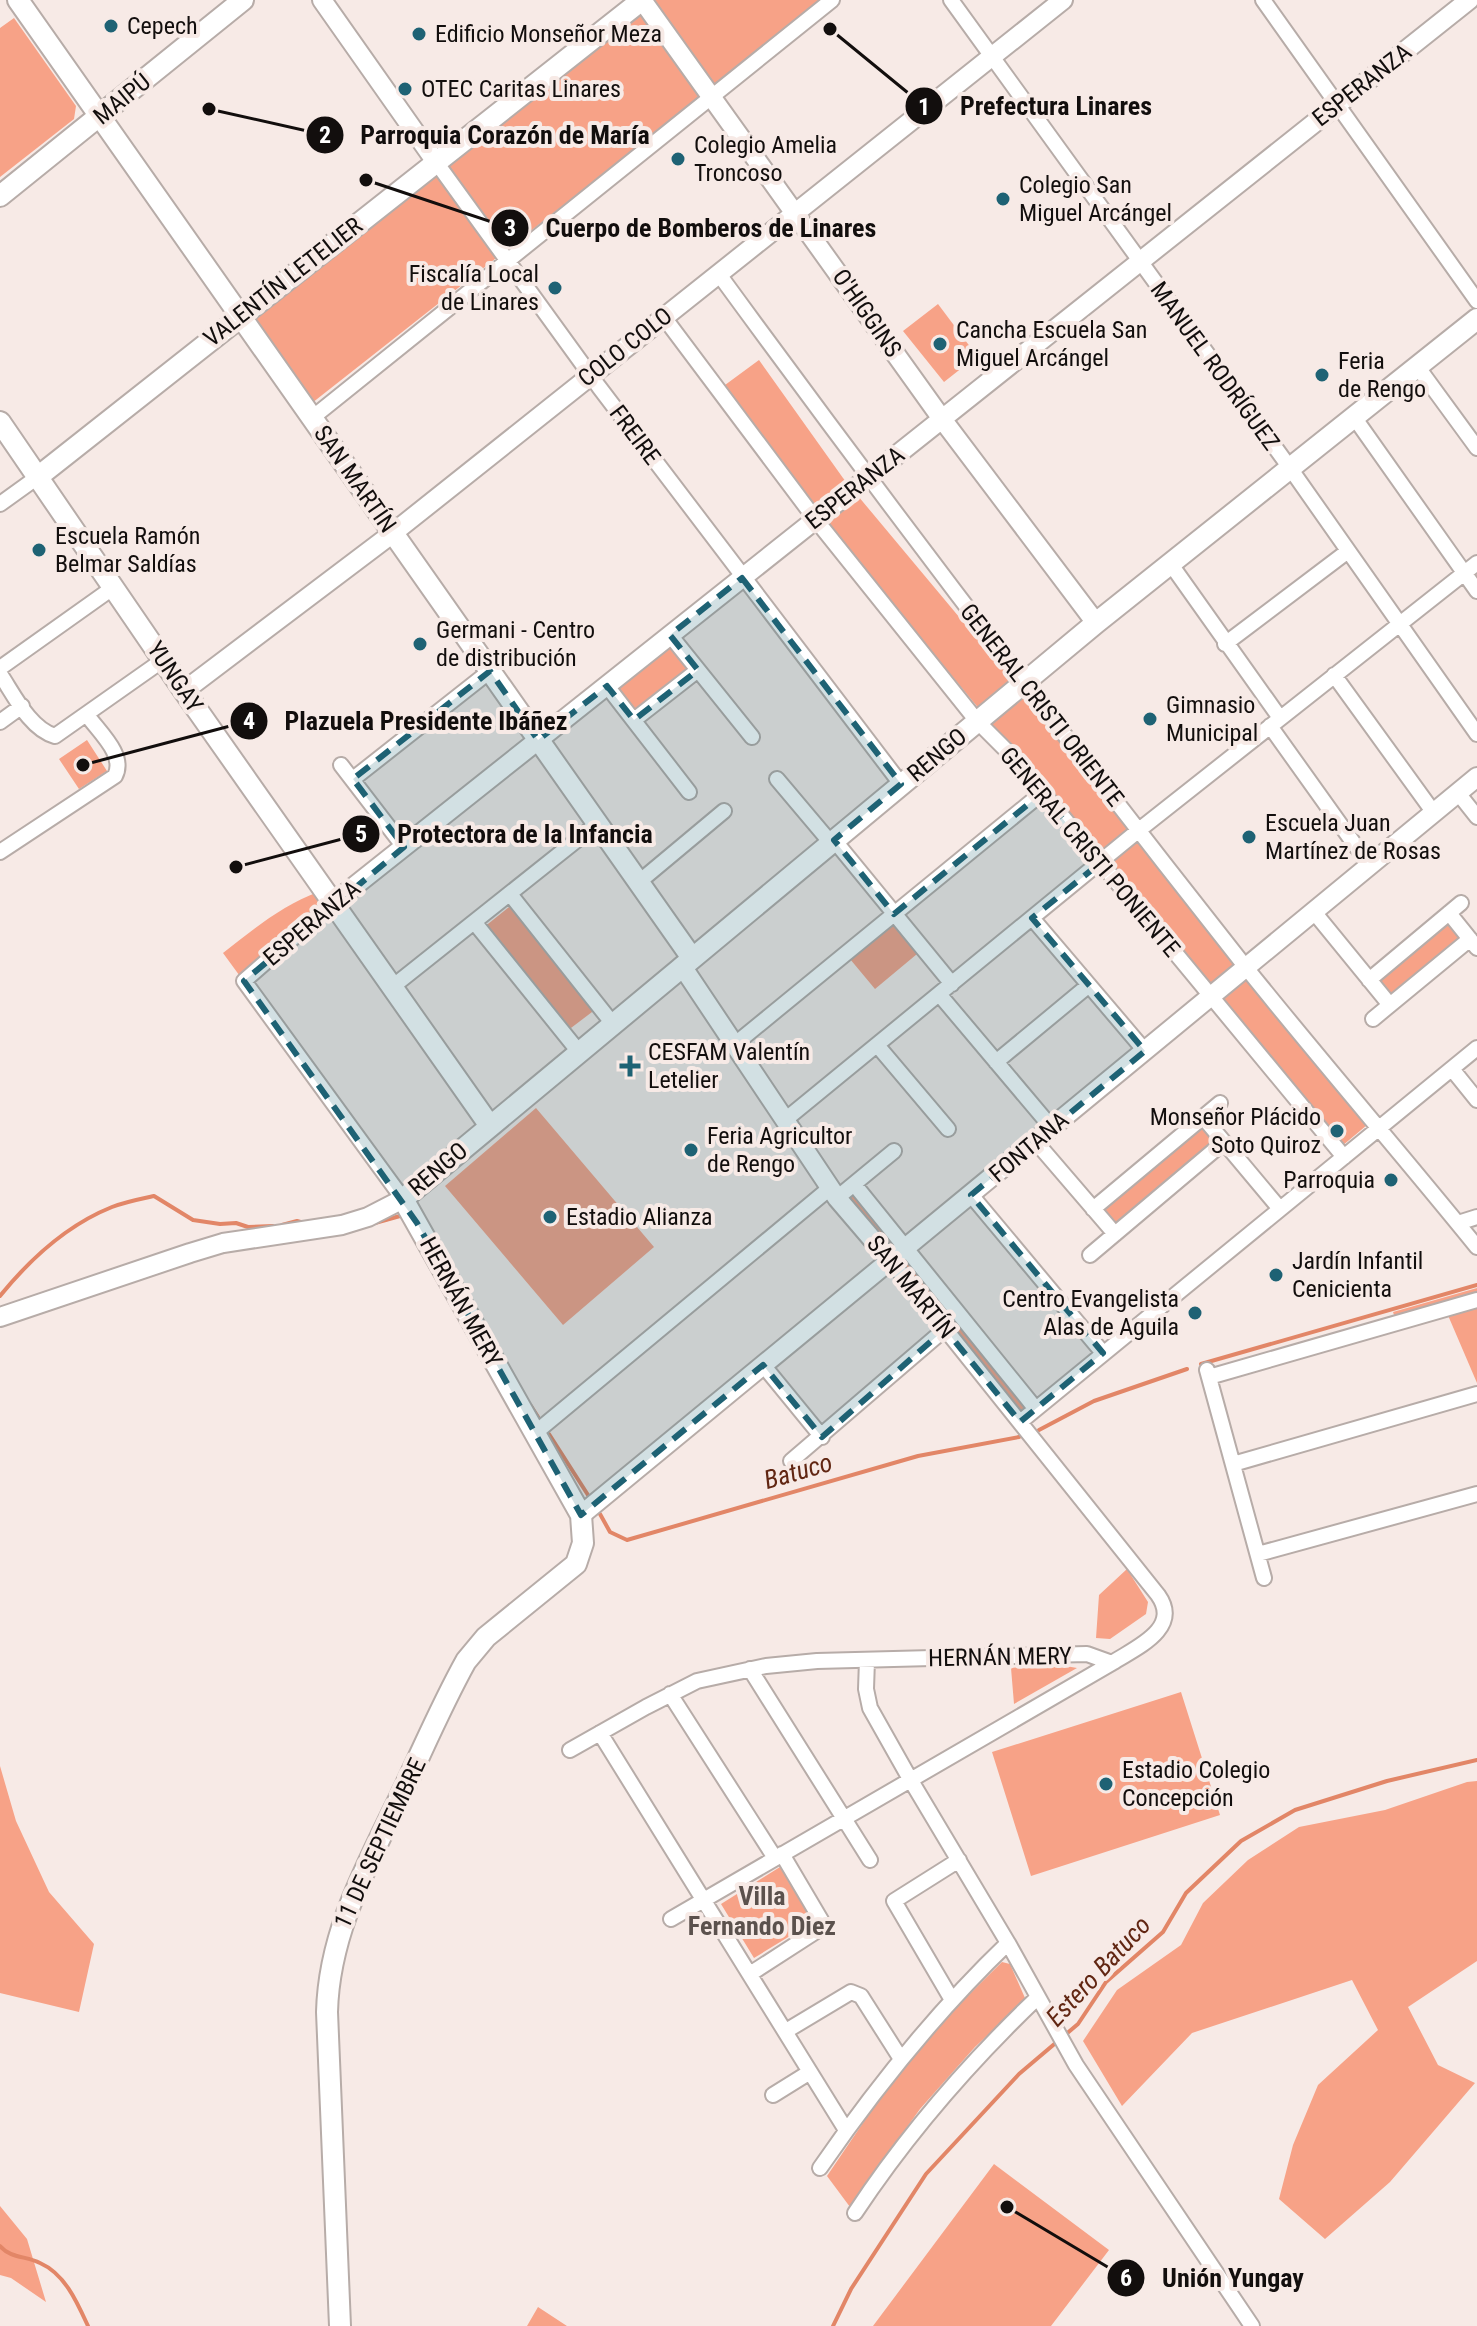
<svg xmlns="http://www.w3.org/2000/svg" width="1477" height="2326" font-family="'Roboto Condensed',sans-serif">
	<rect width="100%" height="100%" fill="#f7eae6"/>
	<path fill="#f7a287" d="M656,0H824L312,403L254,320Z
		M14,18L76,106L74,119L0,177V28Z
		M938,304L977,356L944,382L903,331Z
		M759,360L843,478L1015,684L980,710L811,505L725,385Z
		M670,638L694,670L635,716L610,686Z
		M1023,695L1367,1125L1342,1146L990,722Z
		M87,740L107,771L79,789L59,759Z
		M318,892L328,904L242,979L223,953C252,930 283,905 318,892Z
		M514,903L596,1009L567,1031L483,928Z
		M1449,919L1463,939L1391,999L1375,979Z
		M892,924L917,954L875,989L850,959Z
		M536,1108L654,1247L563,1325L445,1186Z
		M1203,1121L1220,1142L1115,1228L1099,1208Z
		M853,1190L1029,1406L1021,1414L842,1198Z
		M1477,1288V1295L1395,1318L1393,1312Z
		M1477,1306V1383L1447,1313Z
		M1127,1569L1148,1602L1146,1614L1110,1639L1096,1638L1099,1595Z
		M1054,1664L1077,1668L1014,1704L1011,1668Z
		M1181,1692L1220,1815L1031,1876L992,1752Z
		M0,1766L16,1821L49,1892L94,1944L79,2012L0,1993Z
		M1477,1781V1961L1408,2007L1438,2065L1475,2083L1390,2182L1325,2239L1279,2199L1293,2145L1318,2085L1378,2030L1352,1980L1192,2033L1122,2106L1083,2041L1117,1990L1181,1945L1203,1903L1248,1860L1299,1827L1385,1810L1467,1782Z
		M780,1867L810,1915L808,1925L754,1958L721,1904Z
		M1002,1962L1010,1964L1025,1998L1021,2004L975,2047L920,2109L850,2207L827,2176L888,2086L937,2026Z
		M994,2164L1109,2250L1051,2326H873Z
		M0,2206L27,2239L46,2302L11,2278L0,2275Z
		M538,2307L567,2326H527Z"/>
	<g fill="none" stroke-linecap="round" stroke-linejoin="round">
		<path stroke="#e28667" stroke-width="4" d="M375,1223L400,1216
			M282,1225L297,1221L304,1223
			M0,1296C30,1259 67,1225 112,1207C125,1202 140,1199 154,1196L193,1220L220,1224L236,1223L248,1227L273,1226
			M1201,1364L1477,1285
			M531,1406L538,1417
			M1039,1430L1094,1401L1187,1369
			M549,1434L588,1495
			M600,1514L610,1532L627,1540L918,1456L1019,1437
			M0,2246C10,2258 26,2256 40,2263C65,2274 77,2302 88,2326
			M833,2326L851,2289L926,2174L1019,2074L1078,2024L1106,1982L1163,1932L1186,1893L1241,1841L1295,1810L1387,1781L1477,1760"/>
		<defs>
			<path id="minor" d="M951,0L1290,468L1477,734
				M1263,0L1477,301
				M436,162L599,387L901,784
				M718,273C889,507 1064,737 1244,965C1320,1060 1400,1152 1477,1247
				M663,316L816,520L977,721L1015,759L1344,1157
				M1417,366L1477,448
				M1354,417L1477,591
				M312,418L832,0
				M0,504L39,476
				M1170,563L1280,718
				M670,635L752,737
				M1225,644L1348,551
				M0,668L114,587
				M0,674C14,695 30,729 55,736L163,660
				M1334,675L1434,813
				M607,686L689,792
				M634,720L698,670
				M0,722L22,706
				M1270,726L1370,866
				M341,765L404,847
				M353,779L490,671
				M777,779L831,843
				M1458,793L1477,817
				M834,840L952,984
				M0,852L115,776C126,755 99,732 87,715
				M639,882L724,811
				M510,894L613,1024
				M332,904L244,981L403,1199
				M1314,912L1390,1005
				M1449,913L1477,948
				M1032,918L1145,1051
				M475,923L579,1052
				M1369,980L1461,903
				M391,988L597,824
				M939,994L1052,1128
				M1373,1019L1470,939
				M734,1045L1042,793
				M877,1045L948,1129
				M996,1062L1089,985
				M1452,1069L1477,1100
				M1203,1117L1280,1209
				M785,1120L1139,830L1477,563
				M1036,1142L1115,1234
				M854,1184L1035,1408
				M971,1195L1103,1353
				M837,1198L894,1151
				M1093,1209L1220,1103
				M1458,1223L1477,1217
				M1090,1255L1224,1142
				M763,1365L822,1437
				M1207,1370L1264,1578
				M1209,1377L1477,1300
				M1020,1422L1477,1048
				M535,1433L830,1188
				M791,1461L945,1329
				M1233,1464L1477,1394
				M1258,1554L1477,1494
				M867,1660L866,1689L870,1708L910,1779L1008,1943L1076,2065L1252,2326
				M750,1669L870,1860
				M670,1694L775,1858
				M600,1733L846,2130
				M570,1750L646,1707L697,1681L766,1666L817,1661L1087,1654L1112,1663
				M671,1919L1112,1663C1135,1648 1182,1629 1158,1595L890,1260
				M750,1974L818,1930L821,1920L782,1854
				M952,2000L894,1901L959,1860
				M786,2031L851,1992L861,1996L901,2059
				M773,2095L810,2072
				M820,2168C876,2087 937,2011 1008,1943
				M855,2213C908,2133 969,2063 1037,1998"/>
			<path id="tertiary" d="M322,0L436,162
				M642,0L942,419L1096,623
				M184,691L393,533L1063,0
				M332,904L1469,0
				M682,966L837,1198L890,1260
				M0,1317L190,1253L223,1243L342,1225L368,1217L403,1199
				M581,1515L1477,777"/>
			<path id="secondary" d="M18,0L692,958
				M0,196L243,0
				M0,422L184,691L490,1126
				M39,476L642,0
				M340,2326L327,2012C329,1931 368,1864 402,1793C423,1749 442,1704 466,1661L486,1637L576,1564L583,1543L581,1515L403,1199L1096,623L1477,319"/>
		</defs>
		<use href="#minor" stroke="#b7aca8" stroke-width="18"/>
		<use href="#tertiary" stroke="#b7aca8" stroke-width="22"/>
		<use href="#secondary" stroke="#b7aca8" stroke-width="24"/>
		<use href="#minor" stroke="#fff" stroke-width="14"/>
		<use href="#tertiary" stroke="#fff" stroke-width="18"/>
		<use href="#secondary" stroke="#fff" stroke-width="20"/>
	</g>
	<path fill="#1e6274" fill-opacity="0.2" stroke="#1e6274" stroke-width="6" stroke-dasharray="16 10" stroke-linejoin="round" d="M742,578L901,784L834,840L894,914L1042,793L1099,864L1032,918L1145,1051L971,1195L1103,1353L1020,1422L945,1329L822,1437L763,1365L581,1515L417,1223L244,981L404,847L353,779L490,671L538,740L607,686L634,720L698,670L670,635Z"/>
	<g fill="#1e6274" stroke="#f7eae6" stroke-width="3">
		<circle cx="111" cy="26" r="8"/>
		<circle cx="419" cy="34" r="8"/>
		<circle cx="405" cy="89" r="8"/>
		<circle cx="678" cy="159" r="8"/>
		<circle cx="1003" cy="199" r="8"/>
		<circle cx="555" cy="288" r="8"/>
		<circle cx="940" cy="344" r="8"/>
		<circle cx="1322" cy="375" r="8"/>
		<circle cx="39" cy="550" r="8"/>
		<circle cx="420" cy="644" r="8"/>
		<circle cx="1150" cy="719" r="8"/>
		<circle cx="1249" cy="837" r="8"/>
		<path d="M626 1054h8v8h8v8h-8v8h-8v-8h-8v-8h8z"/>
		<circle cx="1337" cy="1131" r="8"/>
		<circle cx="691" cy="1150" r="8"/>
		<circle cx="1391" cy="1180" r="8"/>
		<circle cx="550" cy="1217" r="8"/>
		<circle cx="1276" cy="1275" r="8"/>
		<circle cx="1195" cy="1313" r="8"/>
		<circle cx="1106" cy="1784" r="8"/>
	</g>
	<g text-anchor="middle" stroke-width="8" stroke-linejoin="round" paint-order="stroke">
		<g font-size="24" fill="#120e0d" stroke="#f7eae6" text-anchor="start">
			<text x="127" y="34">Cepech</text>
			<text x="435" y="42">Edificio Monseñor Meza</text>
			<text x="421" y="97">OTEC Caritas Linares</text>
			<text x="694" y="153">Colegio Amelia<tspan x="694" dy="28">Troncoso</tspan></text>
			<text x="1019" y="193">Colegio San<tspan x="1019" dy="28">Miguel Arcángel</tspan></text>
			<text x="539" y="282" text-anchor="end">Fiscalía Local<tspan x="539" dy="28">de Linares</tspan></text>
			<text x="956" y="338">Cancha Escuela San<tspan x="956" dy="28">Miguel Arcángel</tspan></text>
			<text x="1338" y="369">Feria<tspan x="1338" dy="28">de Rengo</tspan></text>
			<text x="55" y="544">Escuela Ramón<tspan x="55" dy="28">Belmar Saldías</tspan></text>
			<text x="436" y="638">Germani - Centro<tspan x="436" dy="28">de distribución</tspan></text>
			<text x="1166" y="713">Gimnasio<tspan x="1166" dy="28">Municipal</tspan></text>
			<text x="1265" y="831">Escuela Juan<tspan x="1265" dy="28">Martínez de Rosas</tspan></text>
			<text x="648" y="1060">CESFAM Valentín<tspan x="648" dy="28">Letelier</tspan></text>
			<text x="1321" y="1125" text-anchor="end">Monseñor Plácido<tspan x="1321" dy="28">Soto Quiroz</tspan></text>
			<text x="707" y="1144">Feria Agricultor<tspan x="707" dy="28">de Rengo</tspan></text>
			<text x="1375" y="1188" text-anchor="end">Parroquia</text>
			<text x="566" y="1225">Estadio Alianza</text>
			<text x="1292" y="1269">Jardín Infantil<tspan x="1292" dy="28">Cenicienta</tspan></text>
			<text x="1179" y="1307" text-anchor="end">Centro Evangelista<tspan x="1179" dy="28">Alas de Aguila</tspan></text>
			<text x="1122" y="1778">Estadio Colegio<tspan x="1122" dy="28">Concepción</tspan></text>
		</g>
		<g font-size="24" fill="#120e0d" stroke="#f7eae6">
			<text transform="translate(1362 85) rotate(-38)" y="8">ESPERANZA</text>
			<text transform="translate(122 99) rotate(-39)" y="8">MAIPÚ</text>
			<text transform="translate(283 282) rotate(-38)" y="8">VALENTÍN LETELIER</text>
			<text transform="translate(867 313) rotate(55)" y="8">O'HIGGINS</text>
			<text transform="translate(625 347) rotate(-38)" y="8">COLO COLO</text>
			<text transform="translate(1215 366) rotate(54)" y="8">MANUEL RODRÍGUEZ</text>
			<text transform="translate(635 435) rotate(53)" y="8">FREIRE</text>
			<text transform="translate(355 479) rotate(55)" y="8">SAN MARTÍN</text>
			<text transform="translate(855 488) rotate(-38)" y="8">ESPERANZA</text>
			<text transform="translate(175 677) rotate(56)" y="8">YUNGAY</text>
			<text transform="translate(1042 705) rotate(52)" y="8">GENERAL CRISTI ORIENTE</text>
			<text transform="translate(937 755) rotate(-40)" y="8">RENGO</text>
			<text transform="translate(1090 852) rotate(50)" y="8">GENERAL CRISTI PONIENTE</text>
			<text transform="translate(312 923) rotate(-40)" y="8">ESPERANZA</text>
			<text transform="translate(1029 1147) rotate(-40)" y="8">FONTANA</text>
			<text transform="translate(438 1169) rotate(-40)" y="8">RENGO</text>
			<text transform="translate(911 1287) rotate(51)" y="8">SAN MARTÍN</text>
			<text transform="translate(461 1302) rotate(61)" y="8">HERNÁN MERY</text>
			<text transform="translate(1000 1657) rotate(-1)" y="8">HERNÁN MERY</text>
			<text transform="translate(380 1843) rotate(-65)" y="8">11 DE SEPTIEMBRE</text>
		</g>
		<g font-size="26" font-style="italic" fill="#612612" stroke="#f7eae6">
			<text transform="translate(798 1471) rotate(-16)" y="9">Batuco</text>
			<text transform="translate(1098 1971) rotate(-47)" y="9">Estero Batuco</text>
		</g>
		<g font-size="26" font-weight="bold" fill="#5b514d" stroke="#f7eae6">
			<text x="762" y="1905">Villa<tspan x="762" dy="30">Fernando Diez</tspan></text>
		</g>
	</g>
	<path fill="none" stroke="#120e0d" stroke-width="3" d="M830 29L924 106M209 109L325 135M366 180L510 228M83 765L249 721M236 867L361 834M1007 2207L1126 2278"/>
	<g fill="#120e0d" stroke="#f7eae6" stroke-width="3">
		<circle cx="830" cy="29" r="8"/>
		<circle cx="209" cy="109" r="8"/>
		<circle cx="366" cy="180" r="8"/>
		<circle cx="83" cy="765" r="8"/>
		<circle cx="236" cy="867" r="8"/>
		<circle cx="1007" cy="2207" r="8"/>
		<circle cx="924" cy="106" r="20"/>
		<circle cx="325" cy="135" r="20"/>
		<circle cx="510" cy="228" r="20"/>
		<circle cx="249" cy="721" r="20"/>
		<circle cx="361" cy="834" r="20"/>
		<circle cx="1126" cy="2278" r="20"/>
	</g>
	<g font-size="24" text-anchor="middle" font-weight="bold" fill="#fff">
		<text x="924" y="115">1</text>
		<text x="325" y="143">2</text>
		<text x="510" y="236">3</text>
		<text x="249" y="729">4</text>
		<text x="361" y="842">5</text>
		<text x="1126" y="2286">6</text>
	</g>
	<g font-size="26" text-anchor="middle" font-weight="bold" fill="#120e0d" stroke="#f7eae6" stroke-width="8" stroke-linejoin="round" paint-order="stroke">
		<text x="1056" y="115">Prefectura Linares</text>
		<text x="505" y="144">Parroquia Corazón de María</text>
		<text x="711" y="237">Cuerpo de Bomberos de Linares</text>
		<text x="426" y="730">Plazuela Presidente Ibáñez</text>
		<text x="525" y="843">Protectora de la Infancia</text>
		<text x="1233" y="2287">Unión Yungay</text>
	</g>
</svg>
